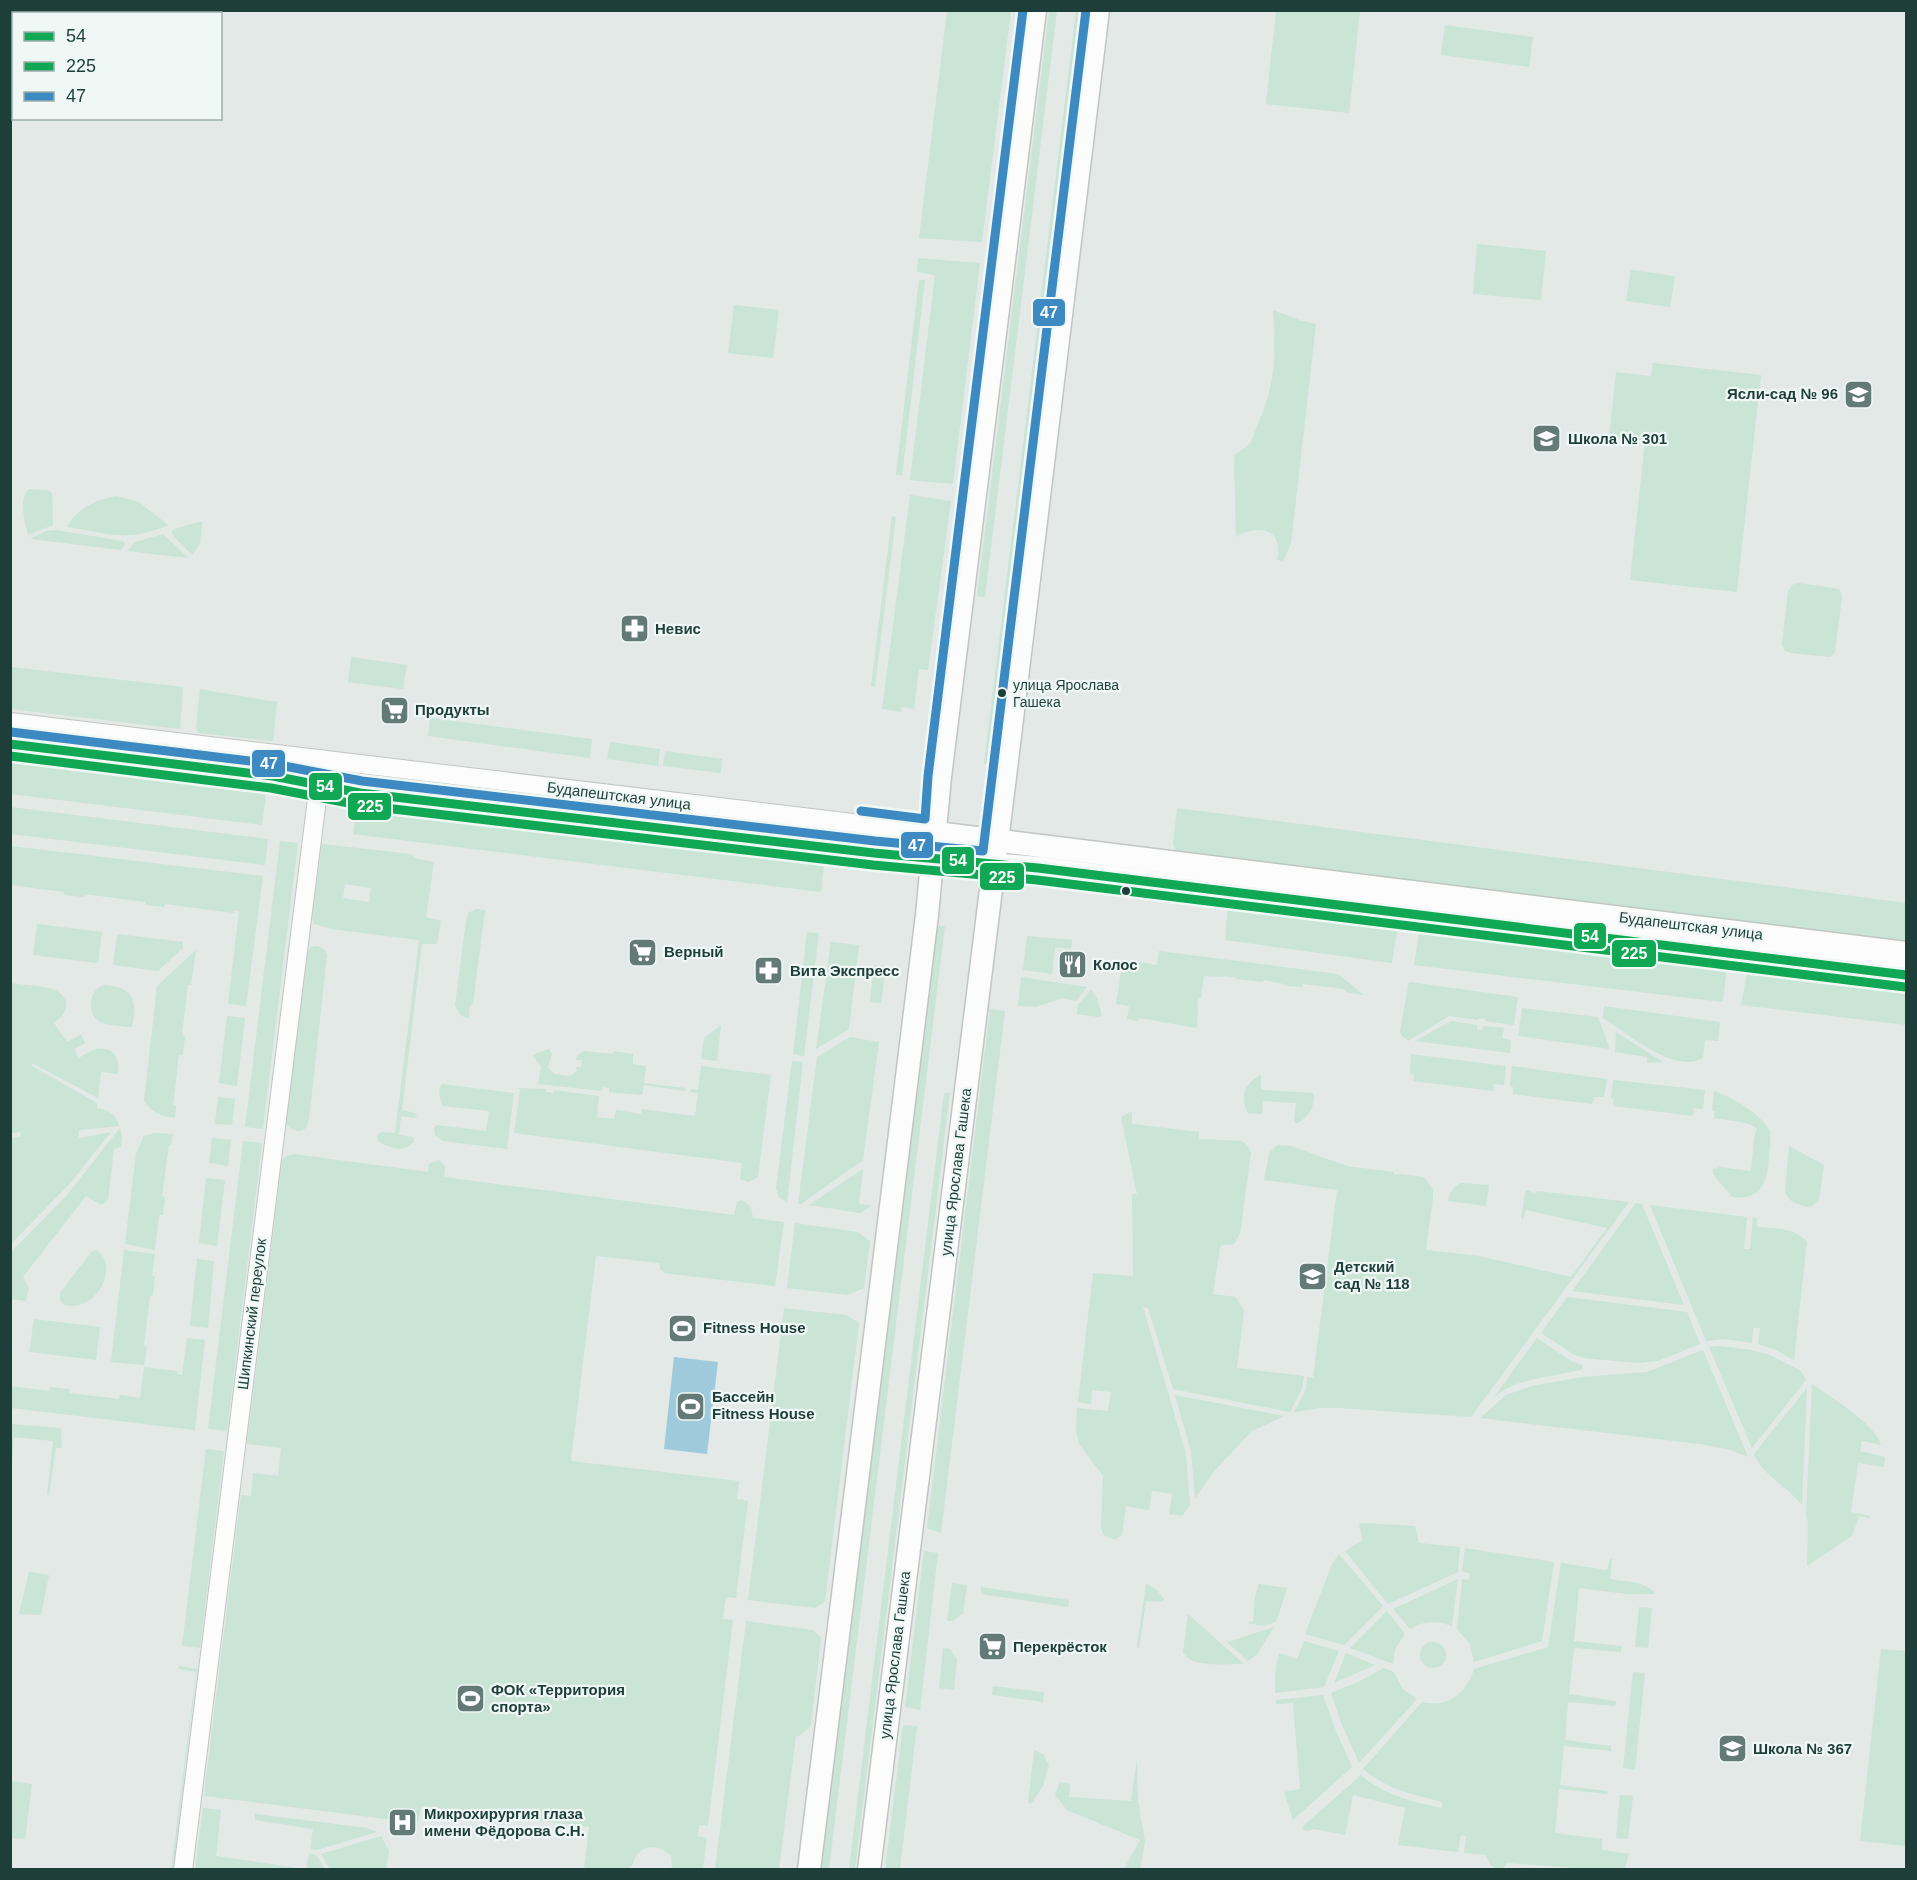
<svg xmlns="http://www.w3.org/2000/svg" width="1917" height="1880" font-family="Arial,sans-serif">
	<rect width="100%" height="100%" fill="#e2e9e7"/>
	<path fill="#cae4d6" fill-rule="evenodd" d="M947,11H1011L982,242L919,238Z
		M1049,11H1057L985,597L977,596Z
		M1076,11H1083L991,764H984Z
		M1276,11H1360L1349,113L1266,104Z
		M1445,25L1533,37L1529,67L1441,55Z
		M1477,244L1546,251L1541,300L1473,294Z
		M918,258L980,263L953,484L910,480L935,275L917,272Z
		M1631,270L1675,276L1670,307L1626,301Z
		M919,280H925L902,476L896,475Z
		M734,305L779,310L773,358L728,353Z
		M1273,310L1299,320L1316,324L1291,544L1283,561L1277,560C1284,529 1259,523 1236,537L1234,457C1237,451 1244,450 1248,445C1253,441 1255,430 1258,424C1276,382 1276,355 1273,310Z
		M1653,363L1761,375L1737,592L1630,580L1645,441L1609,437L1616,372L1651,376Z
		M29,489L47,490L52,493L53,525L28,535C25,522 18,499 29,489Z
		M910,495L951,501L928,670L919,669L914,709L902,707L901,712L882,709Z
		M117,496L139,502L168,525C128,543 108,533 67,527C77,508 97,499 117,496Z
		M892,516L896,517L875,686H871Z
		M202,521L200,544L192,555L174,537L172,531L174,529Z
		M56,530L123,541L125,544L121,550L30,539L46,531Z
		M163,534L188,558L127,551L135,542Z
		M1798,583L1834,588L1840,590L1842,597L1835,652L1830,657L1791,653L1785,651L1782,644L1788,592L1792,585Z
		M351,657L407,665L403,689L348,682Z
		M11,667L183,687L180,729L11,709Z
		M200,689L277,702L273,741L199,733L196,728Z
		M430,718L592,739L590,758L428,736Z
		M610,742L660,749L658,766L607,759Z
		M665,751L722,759L721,773L663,766Z
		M11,756L267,788L262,825L11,794Z
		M11,807L268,839L265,865L11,834Z
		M1177,808L1906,903V941L1176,852L1173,844Z
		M357,809L824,866L821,892L353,834Z
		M280,841L298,843L263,1129L245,1127Z
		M322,844L411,854L417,859L434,862L426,917L441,921L437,944H422L402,1110L415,1113L417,1115L415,1118L401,1116L399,1135L413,1137L414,1141C404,1154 390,1148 378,1141L377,1136L381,1132L395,1133L419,940L331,929L315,924L312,919ZM345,884L371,888L369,902L343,898Z
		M11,846L263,876L246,1006L228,1004L239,911L234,910V913L165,904L164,907L145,905V902L85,894L84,897L64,895V892L11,885Z
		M1228,904L1398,925L1392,963L1225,940Z
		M476,909L485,910L473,1004L470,1005L469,1018C460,1017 458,1013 455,1005L466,921L468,913Z
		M37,924L102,932L98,963L33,955Z
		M937,926H945L829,1869H821Z
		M1420,928L1727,965L1723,1002L1414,965Z
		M807,932L819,933L804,1056L793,1054Z
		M117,934L183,942V948L158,971L113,965Z
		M1027,936L1072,940L1071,949L1055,947L1052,974L1023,970Z
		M831,942L859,945L849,1029L816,1049Z
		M316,946C322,947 325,949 327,955L309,1120C306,1135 294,1134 286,1123L308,952L311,947Z
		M196,950L191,985H188L182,1035L185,1036L183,1055H179L173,1105L176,1106L175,1118C160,1116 152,1113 144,1100L157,986Z
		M1159,951L1338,974L1364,995L1346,992L1344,989L1303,984L1302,987L1285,986L1284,984L1264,980L1262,982L1236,979L1235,977L1224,976L1223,977L1204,976L1201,998H1198L1197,1028L1139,1018L1138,1021L1127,1019L1129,1006L1116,1004L1123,960L1157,965Z
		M874,965L886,966L881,1003L870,1002Z
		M1748,968L1906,987V1025L1741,1005Z
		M1021,977L1087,987L1076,1001L1062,998L1036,1007L1018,1006Z
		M1409,982L1518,997L1514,1025L1485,1021V1019L1479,1018L1478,1020L1449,1016L1408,1041L1401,1035L1400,1031Z
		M11,983C23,985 37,985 49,988C71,994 71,1011 54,1023L67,1042L81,1034L85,1043L74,1049L79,1058C84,1055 91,1050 97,1049C114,1046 120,1059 118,1074L101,1072L98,1098L32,1063V1066L97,1103V1108C109,1110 115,1113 119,1126L79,1130V1138L111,1132L72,1181L11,1244V1138L20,1137L21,1132L11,1133Z
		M105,985C133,987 138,1001 132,1027C123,1026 111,1026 102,1023C86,1016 87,989 105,985Z
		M1091,990L1097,998L1102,1015L1099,1017L1077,1014L1078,1005Z
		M1604,1006L1720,1022L1718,1041L1705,1040L1703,1058C1675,1075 1627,1033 1603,1018Z
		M1522,1008L1598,1017L1610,1049L1518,1036Z
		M990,1009L1005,1011L941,1533L927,1528Z
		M227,1016L245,1018L237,1086L219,1083Z
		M1451,1021L1477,1025V1029L1482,1030L1484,1026L1504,1028L1502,1038L1511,1040L1510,1053L1415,1041Z
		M721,1025L717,1061L701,1059L704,1038Z
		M1616,1032L1663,1062L1647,1063V1057L1615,1052Z
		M850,1037L879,1042L863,1160L801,1204H798L817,1057Z
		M549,1049L552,1054L548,1067L554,1074L570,1076L577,1071L576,1067H581L582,1060H577L576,1058L583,1051L613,1054V1051L633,1054V1064L646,1066L644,1083L685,1088V1091L644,1085L642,1095L609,1092V1088L603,1087L602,1091L538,1084L541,1066L532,1055Z
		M1411,1054L1506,1066L1504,1085L1494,1084L1493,1091L1413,1081L1414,1075L1410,1074Z
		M792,1061L803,1062L787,1203L779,1197L776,1188Z
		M701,1066L771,1075L758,1177L749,1182L740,1179L742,1163L514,1133L520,1090L518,1088L546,1089V1092L553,1093L554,1090L599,1096L597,1117L614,1119L616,1110L641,1114V1109L695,1116L698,1093L690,1092L691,1089L698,1090Z
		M1512,1066L1607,1079L1604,1097H1594L1592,1104L1513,1094V1087L1510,1086Z
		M1261,1075V1090L1314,1093C1314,1108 1310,1115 1298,1123H1294L1296,1103L1263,1101L1262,1114L1248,1113C1239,1098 1245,1082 1261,1075Z
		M1613,1080L1705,1090L1703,1109L1694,1108L1693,1116L1613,1106L1614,1099L1611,1098Z
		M442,1084L514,1093L507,1149L443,1141L435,1136L434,1128L437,1125L486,1131L489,1111L443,1106C440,1099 437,1090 442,1084Z
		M1714,1091C1734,1098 1760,1113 1770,1131C1771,1139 1770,1147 1769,1155C1768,1181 1762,1201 1732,1197L1713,1174V1168L1717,1169L1719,1167L1751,1171L1754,1138L1757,1128L1746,1123L1714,1118L1715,1111H1712Z
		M944,1093H950L855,1869H849Z
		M218,1097L235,1099L232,1125L215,1124Z
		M1132,1111V1124L1199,1132V1139L1241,1141C1246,1143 1249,1147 1251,1152L1240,1234L1234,1244L1221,1245L1220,1248L1213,1294L1236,1297L1244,1311L1237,1368L1304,1376L1302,1389L1290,1412L1173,1389L1148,1308L1143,1307L1186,1454L1190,1505L1182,1516L1169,1514L1172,1494L1152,1491L1149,1510L1126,1506L1122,1535L1115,1540L1104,1535L1101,1529L1103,1476L1079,1444L1076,1430L1077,1408L1108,1411L1111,1392L1092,1390L1091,1404L1078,1402L1093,1273L1133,1276L1132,1194H1137L1121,1117Z
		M120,1128L122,1136L121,1147L114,1149L108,1200L102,1205L86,1196L23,1277L29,1288L26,1301L11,1299V1252L67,1195Z
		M154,1133L173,1134L171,1145H169L162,1196L165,1197L163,1215H159L155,1250L125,1244L136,1153L144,1136Z
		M212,1138L231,1140L228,1166L209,1163Z
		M243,1141L262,1143L227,1431L208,1429Z
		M1278,1145L1291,1146L1347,1166L1394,1172V1175L1398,1174L1424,1177L1433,1190V1198L1426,1250L1479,1256L1571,1277L1607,1228L1526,1210L1523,1219H1521L1525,1192L1527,1190L1534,1193L1538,1191L1629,1202L1471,1417L1339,1408H1320L1294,1412L1306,1389L1307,1377L1313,1378L1337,1190L1264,1180L1269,1153Z
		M1789,1146L1824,1165L1819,1201L1810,1207C1797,1205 1787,1202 1785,1189Z
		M294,1154L428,1172L429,1164L439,1160L445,1166L444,1177L734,1215L737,1202L742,1200L751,1207L753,1218L784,1222L775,1286L664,1273L660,1269L659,1263L596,1256L571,1461L739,1481L737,1499L748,1501L736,1598L726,1597L723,1619L733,1620L708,1826L699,1825L698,1836L707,1838L703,1869H672L671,1856C661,1846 646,1842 636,1856C633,1861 634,1865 629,1869H584L589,1827L421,1806L418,1823L204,1796L241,1495L251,1496L253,1473L278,1476L281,1448L247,1444L282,1161L286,1156Z
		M863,1169L859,1204L870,1205V1207L860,1213L809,1205Z
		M206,1178L225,1180L217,1246L199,1243Z
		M1461,1183L1489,1185L1486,1206L1448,1201C1450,1193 1453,1186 1461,1183Z
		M1636,1203L1642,1204L1684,1305L1572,1291Z
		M1650,1205L1747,1217L1744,1249H1750L1753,1217L1757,1218V1227C1773,1229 1795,1227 1807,1242L1794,1360L1774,1349L1758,1344L1760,1328H1753L1752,1343L1724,1339L1706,1341Z
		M795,1223L858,1232L870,1241L864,1288L847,1295L787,1288Z
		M96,1250C119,1262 100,1313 64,1305L60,1300V1293L92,1251Z
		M124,1250L155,1254L152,1276H155L153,1295L150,1296L144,1346L147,1347L144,1365L111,1362Z
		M197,1259L214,1261L208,1328L190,1326Z
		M1567,1297L1687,1312L1700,1344L1658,1361L1638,1363L1584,1358L1573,1354L1541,1333Z
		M784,1308L846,1315L859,1323L825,1601L815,1608L748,1600Z
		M34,1319L100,1327L96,1360L29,1352Z
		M187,1338L205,1340L195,1430L11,1408V1386L49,1391L50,1387L69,1389V1393L119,1399L120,1395L140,1398L144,1367L178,1371L177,1374L182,1375Z
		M1537,1338L1571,1361L1582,1365L1583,1369C1552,1378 1520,1376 1494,1397Z
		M1719,1346L1752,1350L1770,1355L1801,1371L1806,1380L1752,1448L1709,1347Z
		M1703,1350L1748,1457L1731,1450L1700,1444L1480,1418L1506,1395L1532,1386L1582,1377L1647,1372Z
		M1812,1384C1831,1398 1875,1423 1881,1445L1862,1441L1860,1451L1885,1457L1884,1467L1858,1463L1851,1512L1870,1516V1518L1859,1516L1852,1536L1807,1566L1808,1523L1806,1515Z
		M1807,1388L1802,1505C1788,1487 1762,1475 1754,1454Z
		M1175,1395L1284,1416L1252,1431L1216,1469L1195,1498L1191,1452Z
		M11,1424L61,1428L62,1448H56L49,1495H47L53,1441L14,1437L11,1478Z
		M206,1449L224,1451L200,1648L182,1646Z
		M1362,1523L1415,1526L1419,1543L1460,1547L1458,1572L1388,1604L1345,1551L1363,1540L1359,1525Z
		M1465,1548L1554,1562L1542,1641L1474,1662L1470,1644L1457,1629L1462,1579L1469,1580L1470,1574L1462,1571Z
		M924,1551L938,1553L920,1710L905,1707Z
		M1339,1554L1383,1606L1344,1645L1305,1634L1332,1564Z
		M1610,1559H1612L1610,1579C1626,1582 1644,1580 1656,1594H1627L1579,1588L1574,1641L1621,1646V1652L1574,1648L1569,1694L1616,1701L1615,1706L1568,1702L1565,1740L1611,1746V1751L1564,1746L1560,1785L1607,1791V1794L1559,1789L1555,1833L1602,1839V1850L1630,1854L1628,1856L1625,1869H1588L1507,1863L1503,1869C1491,1870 1490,1864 1486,1855L1464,1853L1466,1836L1461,1835L1458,1852L1398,1845L1405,1808L1353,1795L1345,1835L1314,1829L1307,1831L1301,1828L1361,1775C1383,1795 1413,1802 1442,1808V1802C1411,1794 1389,1790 1363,1769L1422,1702C1448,1708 1467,1693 1474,1669L1548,1647L1561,1563L1607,1570Z
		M29,1572L49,1575L41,1615L19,1614Z
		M1458,1579L1452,1626C1438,1621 1424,1620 1410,1629L1393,1609Z
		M952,1583L967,1585L963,1613L953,1621H947Z
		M1146,1584L1156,1589L1164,1599L1163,1602L1146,1601L1139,1649L1137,1646Z
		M1259,1584L1287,1588L1276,1622L1263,1626L1248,1623L1253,1621L1255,1596Z
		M981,1587L1069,1600L1068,1607L981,1594Z
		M1639,1607L1652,1608L1648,1648L1635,1647Z
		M1387,1611L1405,1634L1395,1649L1393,1664L1350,1648Z
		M1188,1614L1244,1664C1227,1663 1191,1669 1183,1652Z
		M746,1621L813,1630L821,1638L811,1726L799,1736H796L779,1869H715Z
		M1274,1627L1257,1654L1248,1661L1227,1642Z
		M1304,1641L1339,1651L1324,1687L1275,1693V1673L1279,1653L1297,1659Z
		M1420 1655a13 13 0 1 1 26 0a13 13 0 1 1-26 0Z
		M943,1648L950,1649L957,1659L954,1690L939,1688Z
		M1881,1649L1906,1651V1846L1860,1841Z
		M1346,1653L1375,1665L1334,1683Z
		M179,1666L197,1669L173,1869L171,1870L196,1672L179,1669Z
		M1384,1668L1394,1672L1403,1689L1417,1699L1359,1763L1340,1720L1331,1693L1358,1682Z
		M1633,1672L1645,1673L1635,1770L1623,1768Z
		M993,1686L1044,1692L1043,1702L992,1695Z
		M1323,1695L1336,1731L1352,1767L1293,1820L1284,1792L1300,1789L1293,1703L1276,1704V1700Z
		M903,1725L917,1726L900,1869H885Z
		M1034,1750L1043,1754L1049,1765L1043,1786L1031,1804L1028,1802Z
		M1137,1759L1138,1800L1145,1842L1140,1869H1124L1140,1840L1067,1810L1055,1795L1060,1782L1070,1784L1069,1797L1131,1801Z
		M11,1781L32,1784L25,1839L11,1838Z
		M1620,1795L1633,1796L1628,1839L1616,1838Z
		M203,1808L221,1810L216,1856L306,1869L309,1854L316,1855L325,1869H195Z
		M255,1814L367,1828L377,1832L317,1850L310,1849L313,1829L255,1820Z
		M381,1836L389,1851L386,1869H330L321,1854Z"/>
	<path fill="#9ecadc" d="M674,1357L718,1362L707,1454L664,1449Z"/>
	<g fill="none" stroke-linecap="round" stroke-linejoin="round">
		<defs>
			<path id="minor" d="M10,722L936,833
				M10,744L273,776L360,793L933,859
				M183,1870L322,759"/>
			<path id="tertiary" d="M936,833L1906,953
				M933,859L1038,868L1906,975
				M809,1870L927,915L940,777L1035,10
				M869,1870L1004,785L1098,10"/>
		</defs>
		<use href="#minor" stroke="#bfc6c4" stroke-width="20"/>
		<use href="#tertiary" stroke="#bfc6c4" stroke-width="25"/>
		<use href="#minor" stroke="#fbfcfb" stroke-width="18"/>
		<use href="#tertiary" stroke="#fbfcfb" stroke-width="22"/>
		<defs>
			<path id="bus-1" d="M10,744L273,776L360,793L874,853L1038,868L1906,975"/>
			<path id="bus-2" d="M10,756L271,788L359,805L873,865L1037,880L1905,987"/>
			<path id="bus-3" d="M11,732L274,764L362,781L875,841L983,851L1086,10
				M861,811L925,819L928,776L1023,10"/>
		</defs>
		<use href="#bus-1" stroke="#f0f8f5" stroke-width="14"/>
		<use href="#bus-2" stroke="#f0f8f5" stroke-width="14"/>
		<use href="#bus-3" stroke="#f0f8f5" stroke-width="14"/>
		<use href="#bus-1" stroke="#10a855" stroke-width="9"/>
		<use href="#bus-2" stroke="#10a855" stroke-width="9"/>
		<use href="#bus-3" stroke="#3d8ac2" stroke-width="9"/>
	</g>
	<defs>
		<symbol id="school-square" viewBox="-11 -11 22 22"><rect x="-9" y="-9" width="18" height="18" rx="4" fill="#637a77" stroke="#f0f8f5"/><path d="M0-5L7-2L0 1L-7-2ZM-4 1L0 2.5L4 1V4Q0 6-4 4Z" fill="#fff"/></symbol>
		<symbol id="pharmacy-square" viewBox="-11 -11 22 22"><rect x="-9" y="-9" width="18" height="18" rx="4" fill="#637a77" stroke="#f0f8f5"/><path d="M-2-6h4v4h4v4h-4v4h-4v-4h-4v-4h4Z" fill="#fff"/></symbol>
		<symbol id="supermarket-square" viewBox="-11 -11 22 22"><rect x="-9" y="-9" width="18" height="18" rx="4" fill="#637a77" stroke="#f0f8f5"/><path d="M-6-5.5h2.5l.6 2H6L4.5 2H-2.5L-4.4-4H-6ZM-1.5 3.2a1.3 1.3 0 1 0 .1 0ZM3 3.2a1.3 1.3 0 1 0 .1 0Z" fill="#fff"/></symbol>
		<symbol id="restaurant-square" viewBox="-11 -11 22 22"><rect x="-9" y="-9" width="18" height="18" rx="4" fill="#637a77" stroke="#f0f8f5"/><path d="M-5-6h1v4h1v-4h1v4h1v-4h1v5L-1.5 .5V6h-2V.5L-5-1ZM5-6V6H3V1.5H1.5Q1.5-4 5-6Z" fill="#fff"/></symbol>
		<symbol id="stadium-square" viewBox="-11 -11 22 22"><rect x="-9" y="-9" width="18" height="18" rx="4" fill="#637a77" stroke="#f0f8f5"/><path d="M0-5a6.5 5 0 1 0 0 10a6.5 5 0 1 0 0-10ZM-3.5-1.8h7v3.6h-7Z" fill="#fff"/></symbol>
		<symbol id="hospital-square" viewBox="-11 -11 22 22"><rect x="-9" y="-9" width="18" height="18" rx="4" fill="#637a77" stroke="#f0f8f5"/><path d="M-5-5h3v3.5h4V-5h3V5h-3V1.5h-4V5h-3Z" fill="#fff"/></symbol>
	</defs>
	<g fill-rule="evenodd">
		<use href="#school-square" x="1842" y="378" width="33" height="33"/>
		<use href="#school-square" x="1530" y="422" width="33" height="33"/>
		<use href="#pharmacy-square" x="618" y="612" width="33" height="33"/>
		<use href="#supermarket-square" x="378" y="694" width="33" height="33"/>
		<use href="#supermarket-square" x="626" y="936" width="33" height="33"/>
		<use href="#restaurant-square" x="1056" y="948" width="33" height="33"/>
		<use href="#pharmacy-square" x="752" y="954" width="33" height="33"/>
		<use href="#school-square" x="1296" y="1260" width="33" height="33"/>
		<use href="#stadium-square" x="666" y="1312" width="33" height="33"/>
		<use href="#stadium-square" x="674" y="1390" width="33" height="33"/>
		<use href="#supermarket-square" x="976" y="1630" width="33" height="33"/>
		<use href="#stadium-square" x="454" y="1682" width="33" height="33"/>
		<use href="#school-square" x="1716" y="1732" width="33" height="33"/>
		<use href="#hospital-square" x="386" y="1806" width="33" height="33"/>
	</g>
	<g fill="#1e3e3a" stroke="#f0f8f5" stroke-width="2">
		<circle cx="1002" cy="693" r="5"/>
		<circle cx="1126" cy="891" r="5"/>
	</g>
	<g text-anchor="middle" stroke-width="4.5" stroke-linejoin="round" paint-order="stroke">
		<g font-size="14" fill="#1e3e3a" stroke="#f0f8f5" text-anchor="start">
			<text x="1013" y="690">улица Ярослава<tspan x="1013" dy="17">Гашека</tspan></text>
		</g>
		<g font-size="15" font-weight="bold" fill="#1e3e3a" stroke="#f0f8f5" text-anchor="start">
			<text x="1838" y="399" text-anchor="end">Ясли-сад № 96</text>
			<text x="1568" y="444">Школа № 301</text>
			<text x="655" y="634">Невис</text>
			<text x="415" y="715">Продукты</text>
			<text x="664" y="957">Верный</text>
			<text x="1093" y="970">Колос</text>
			<text x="790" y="976">Вита Экспресс</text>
			<text x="1334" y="1272">Детский<tspan x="1334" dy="17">сад № 118</tspan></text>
			<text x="703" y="1333">Fitness House</text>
			<text x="712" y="1402">Бассейн<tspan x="712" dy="17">Fitness House</tspan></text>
			<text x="1013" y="1652">Перекрёсток</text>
			<text x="491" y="1695">ФОК «Территория<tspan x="491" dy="17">спорта»</tspan></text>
			<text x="1753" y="1754">Школа № 367</text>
			<text x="424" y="1819">Микрохирургия глаза<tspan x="424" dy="17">имени Фёдорова С.Н.</tspan></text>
		</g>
		<g font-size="15" fill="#1e3e3a" stroke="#f0f8f5">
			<text transform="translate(619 796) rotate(7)" y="5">Будапештская улица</text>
			<text transform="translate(1691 926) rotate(7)" y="5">Будапештская улица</text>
			<text transform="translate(956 1172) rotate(-83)" y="5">улица Ярослава Гашека</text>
			<text transform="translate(252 1314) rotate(-83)" y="5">Шипкинский переулок</text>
			<text transform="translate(895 1655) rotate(-83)" y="5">улица Ярослава Гашека</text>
		</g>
	</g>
	<g stroke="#f0f8f5" stroke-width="2">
		<rect x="1032" y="298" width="34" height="29" rx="6" fill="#3d8ac2"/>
		<rect x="251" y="749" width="35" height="29" rx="6" fill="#3d8ac2"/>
		<rect x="308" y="772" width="35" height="29" rx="6" fill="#10a855"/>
		<rect x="347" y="792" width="45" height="29" rx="6" fill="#10a855"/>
		<rect x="900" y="831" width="34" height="28" rx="6" fill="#3d8ac2"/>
		<rect x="941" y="846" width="34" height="29" rx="6" fill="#10a855"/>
		<rect x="979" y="862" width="46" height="29" rx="6" fill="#10a855"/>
		<rect x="1573" y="922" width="34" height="28" rx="6" fill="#10a855"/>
		<rect x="1611" y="939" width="46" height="29" rx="6" fill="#10a855"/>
	</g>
	<g font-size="16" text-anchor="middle" font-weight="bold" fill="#fff">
		<text x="1049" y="318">47</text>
		<text x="269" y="769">47</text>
		<text x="325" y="792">54</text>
		<text x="370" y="812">225</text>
		<text x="917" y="851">47</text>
		<text x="958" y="866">54</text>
		<text x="1002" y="883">225</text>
		<text x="1590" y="942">54</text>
		<text x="1634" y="959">225</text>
	</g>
	<rect width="1917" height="1880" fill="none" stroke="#1e3e3a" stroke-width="24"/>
	<rect x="12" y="12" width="210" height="108" fill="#f0f8f5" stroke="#9caeaa" stroke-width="1.5"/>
	<rect x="24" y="32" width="30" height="9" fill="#10a855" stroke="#9caeaa" stroke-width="1.5"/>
	<text x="66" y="42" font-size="18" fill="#1e3e3a">54</text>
	<rect x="24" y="62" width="30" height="9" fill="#10a855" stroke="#9caeaa" stroke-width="1.5"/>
	<text x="66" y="72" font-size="18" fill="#1e3e3a">225</text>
	<rect x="24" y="92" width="30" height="9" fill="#3d8ac2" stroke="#9caeaa" stroke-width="1.5"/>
	<text x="66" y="102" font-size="18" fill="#1e3e3a">47</text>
</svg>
